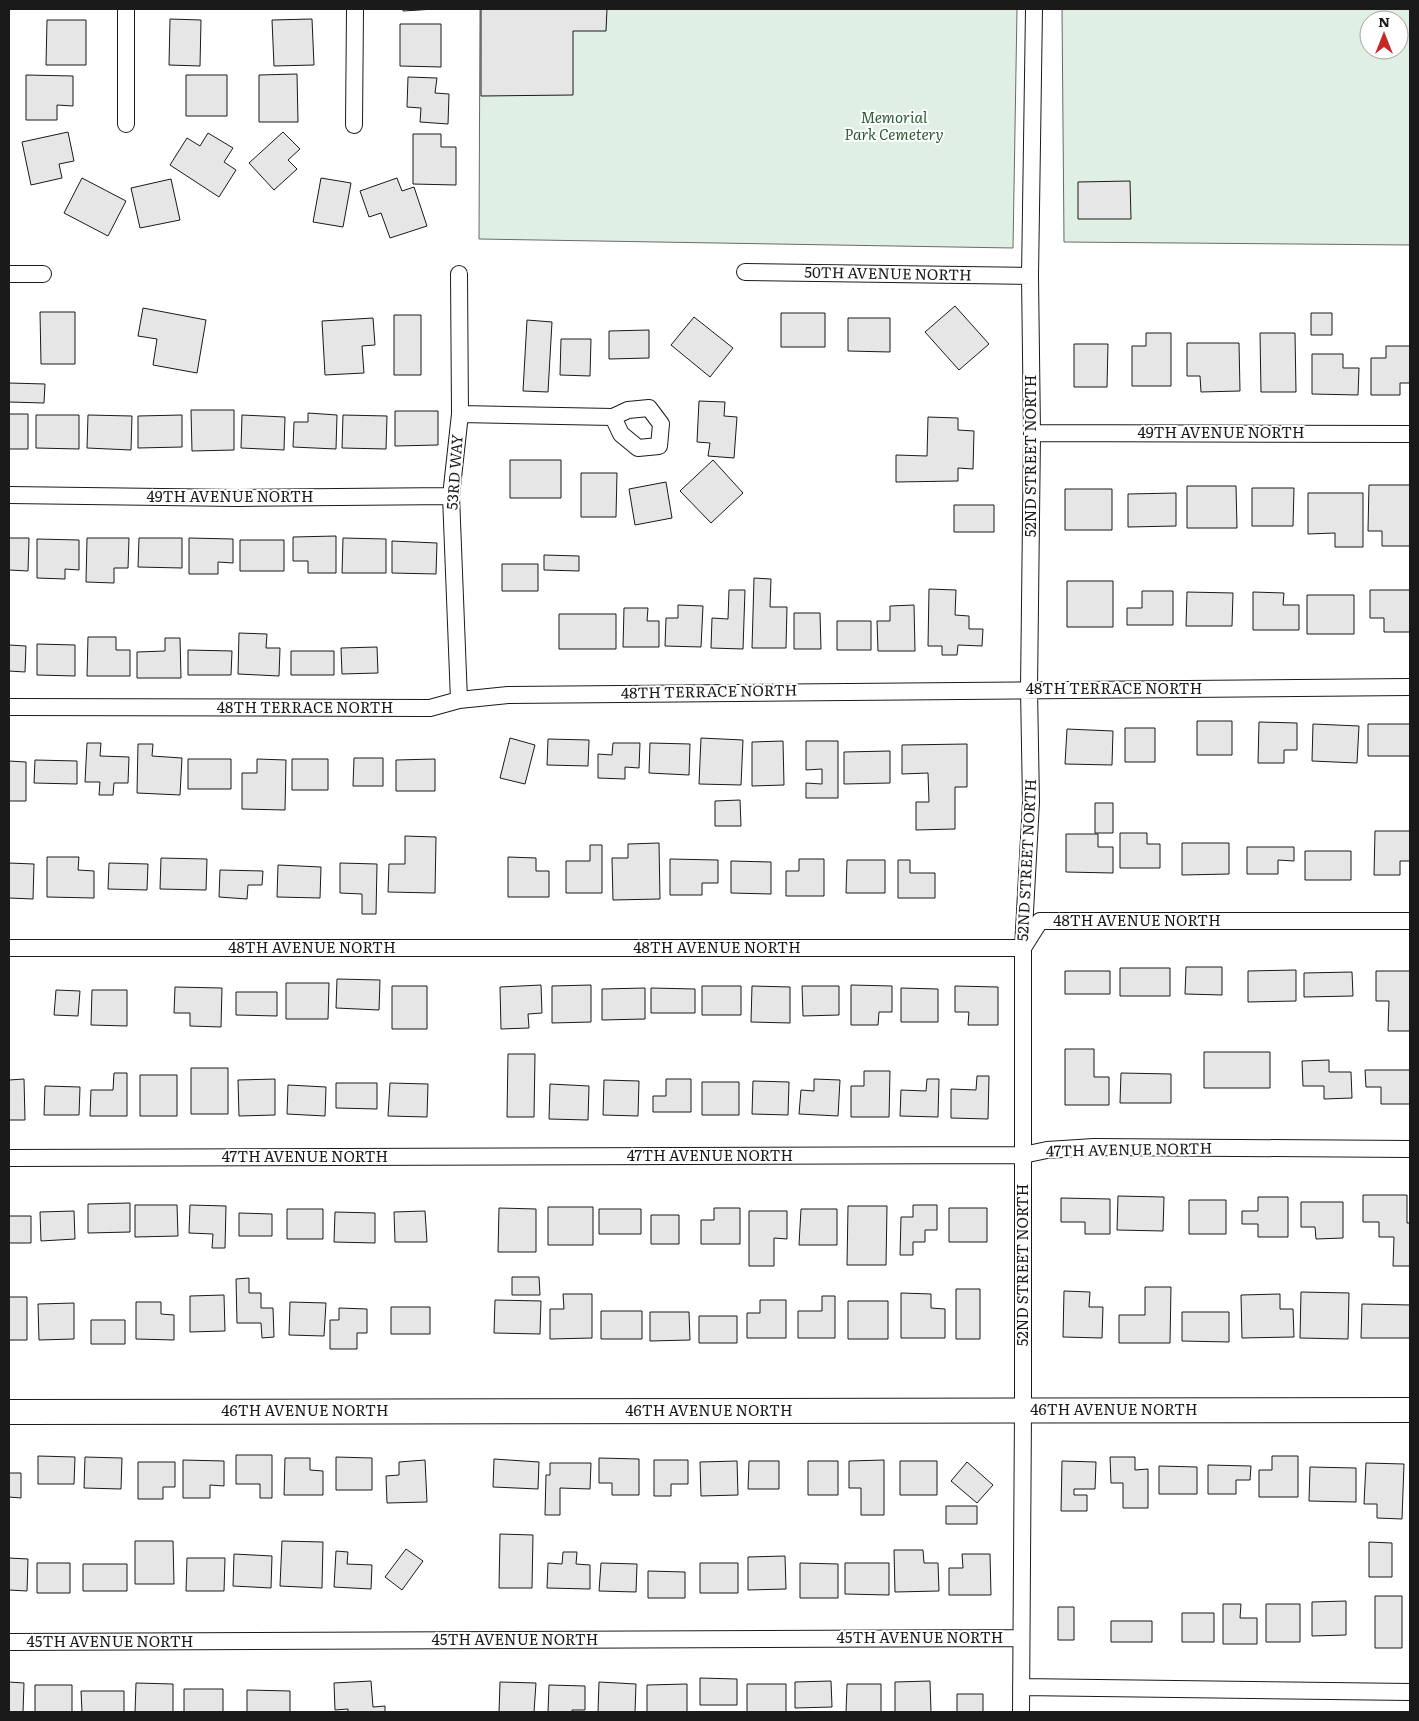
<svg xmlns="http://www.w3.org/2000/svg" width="1419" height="1721" font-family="Literata,serif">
	<rect width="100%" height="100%" fill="#fff"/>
	<path fill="#e0efe3" stroke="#6a6a6a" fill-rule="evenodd" d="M480,9H1017L1013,248L479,239Z
		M1062,9H1410V245L1064,242ZM1369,20H1399V50H1369Z"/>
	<path fill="#e6e6e6" stroke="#1a1a1a" d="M403,9H435L403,11Z
		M481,9H607L606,31H573V95L481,96Z
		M170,19L201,20L200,66L169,65Z
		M312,19L314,65L274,66L272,20Z
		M47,20H86V65H46Z
		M400,24H441V67L400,66Z
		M297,74L298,122H259V75Z
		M26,75L73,76V106L57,105V120H26Z
		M186,75H227V116H186Z
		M408,77L437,78L435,93L449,94L448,124L420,122L421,108L407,107Z
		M68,132L74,161L59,164L62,178L31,185L22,142Z
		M283,132L300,149L288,160L297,169L274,190L249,163Z
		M208,133L233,148L224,162L236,170L219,197L170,165L187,138L200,146Z
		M413,134H441V147H456V185L413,184Z
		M82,178L126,201L108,236L64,213Z
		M321,178L351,183L343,227L313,222Z
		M397,178L402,191L414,187L427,226L390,238L381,213L369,217L360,191Z
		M171,179L180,220L140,228L131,188Z
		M1130,181L1131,219H1078V182Z
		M955,306L989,344L959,370L925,332Z
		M143,308L206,320L197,373L153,365L157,339L138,336Z
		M40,312H75V364H41Z
		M781,313H825V347H781Z
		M1311,313H1332V335H1311Z
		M394,315H421V375H394Z
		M694,317L733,348L710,377L671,345Z
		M373,318L375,345L362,346L364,373L325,375L322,321Z
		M848,318H890V352L848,351Z
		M527,320L552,322L548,392L523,391Z
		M649,330V358L609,359V331Z
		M1146,333H1171V386H1132V346H1146Z
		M1260,333H1295L1296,392H1261Z
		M561,339H591L590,376L560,375Z
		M1187,343H1239L1240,391L1201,392L1200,376H1187Z
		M1074,344H1108L1107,387H1074Z
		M1386,346H1410V383H1400V395H1371V358H1386Z
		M1312,354H1343V368H1359L1358,395L1312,394Z
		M9,383L45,384L44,403L9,402Z
		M699,401L725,402L724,416L737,417L734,458L708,456L710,443L697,442Z
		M191,410H234V450L192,451Z
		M395,411H438V445L395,446Z
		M308,413L337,415L336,449L293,447L294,422H308Z
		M9,414H28V449H9Z
		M36,415H79V449L36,448Z
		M88,415L132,416L131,450L87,448Z
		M182,415V447L138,448V416Z
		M242,415L285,417L284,450L241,448Z
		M343,415L387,416L386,449L342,448Z
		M928,417L958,418V430L974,431L973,469L958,468V481L896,482V455L927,456Z
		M510,460H561V498H510Z
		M713,460L743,493L711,523L680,491Z
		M581,473H617L616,517H581Z
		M666,482L672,518L635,525L629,489Z
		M1369,485H1410V546H1382V531H1368Z
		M1187,486H1236L1237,528H1187Z
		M1252,488H1294L1293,526H1252Z
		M1065,489H1112V530H1065Z
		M1176,493V526L1128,527V494Z
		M1308,493H1363V547H1335V533L1308,534Z
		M954,505H994V532H954Z
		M336,536V573H308V561H293V537Z
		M9,538H29L28,571L9,570Z
		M87,538H129L128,568H114V583L86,582Z
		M139,538H182V568L138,567Z
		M189,538L233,539V563L218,562V574H189Z
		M343,538L386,539V573H342Z
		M37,539L79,540V570L65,569V579L37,578Z
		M240,540H284V571H240Z
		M392,541L437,543L436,574L392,573Z
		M544,555L579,556V571L544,570Z
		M502,564H538V591H502Z
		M754,578L771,579L770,607H787L786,648H752Z
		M1067,581H1113V627H1067Z
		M929,589L956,590L955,615L969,616V629H983L982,646L958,645L957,655H942V646H928Z
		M729,590H745L743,649L711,648L712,618L728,619Z
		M1370,590H1410V632H1384V618H1370Z
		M1142,591H1173V625H1127V608H1142Z
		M1187,592L1233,593L1232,626H1186Z
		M1253,592L1284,593L1283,605H1299V630H1253Z
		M1307,595H1354V634H1307Z
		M678,605L703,606L701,647L665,646L666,618H678Z
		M914,605L915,651H878L877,621H890V606Z
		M624,608H648L647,621H659V647H623Z
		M794,613H820L821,649H794Z
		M559,614H616V649H559Z
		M837,621H871V650H837Z
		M239,633L267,634L266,648H280L279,676L238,674Z
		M88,637H116V650H130V676H87Z
		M165,638H180L181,678H137V652L165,651Z
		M37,644L75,645V676L37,675Z
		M9,645L26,646L25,672L9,671Z
		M377,647L378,673L342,674L341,648Z
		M188,650L232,651L231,675H188Z
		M291,651H334V675H291Z
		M1197,721H1232V755H1197Z
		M1259,722L1297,723V750H1284V763H1258Z
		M1313,724L1359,726L1357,763L1312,761Z
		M1368,724H1410V756H1368Z
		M1125,728H1155V762H1125Z
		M1067,729L1113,731L1112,765L1065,764Z
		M510,738L535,745L525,784L500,778Z
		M701,738L743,740L741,785L699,784Z
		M548,739L589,740L588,766L547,765Z
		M783,741L784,785L752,786V742Z
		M806,741H838V798H806V783L822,784V769L806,770Z
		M87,743H101L100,756L129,757L128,783H114L113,795H99L100,782H85Z
		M613,743H640L639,768L625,767V779L598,778V754L612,755Z
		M650,743L690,744L689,775L649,773Z
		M138,744H153L152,756L182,758L180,795L137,793Z
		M967,744V787H955V829L916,830V802H929L928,773L902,774V745Z
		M890,751V783L844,784V752Z
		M354,758H383V786H353Z
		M188,759H231V789H188Z
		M257,759L286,760L285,810L242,809V773H257Z
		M292,759H328V790H292Z
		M435,759V791H396V760Z
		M35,760L77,761V784L34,783Z
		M9,761L26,762V801H9Z
		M740,800L741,826H715V801Z
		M1095,803H1113V833H1095Z
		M1375,831H1410V861H1400V875H1374Z
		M1120,833H1147V844H1160V868H1120Z
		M1066,834H1098V847H1113V873L1066,872Z
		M405,836L436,837L435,893L388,892L389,864H405Z
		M659,843L660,899L613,900L612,858H628V844Z
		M1182,843H1229V874L1182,875Z
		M590,845H602V893H566V861H590Z
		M1247,847H1294V861L1278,860V874H1247Z
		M1305,851H1351V880H1305Z
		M47,857H79L78,870L94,871V898L47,897Z
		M508,857L536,858V871H549V897H508Z
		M161,858L207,859L206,890L160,889Z
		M670,859L718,860V883H702V895H670Z
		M799,859H824V896H786V871H799Z
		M847,860H885V893H846Z
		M898,860H910V873H935V898H898Z
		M731,861L771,862V894L731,893Z
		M9,863L34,864L33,899L9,898Z
		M109,863L148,864L147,890L108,889Z
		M340,863L377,864L376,914H362V894L340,893Z
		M278,865L321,867L320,898L277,897Z
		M220,870L263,871L262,885H248L247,899L219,897Z
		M1186,967H1222V995L1185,994Z
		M1120,968H1170V996H1120Z
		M1296,970V1001L1248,1002V971Z
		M1065,971H1110V994H1065Z
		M1376,971H1410V1031H1388L1389,1001H1376Z
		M1352,972L1353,996L1304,997V973Z
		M337,979L380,980L379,1010L336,1008Z
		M286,983H329L328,1019H286Z
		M541,985L542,1013L528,1014L529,1028L501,1029L500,987Z
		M591,985V1022L552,1023V986Z
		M851,985L892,986V1012H879L878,1025H851Z
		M392,986H427V1029H392Z
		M702,986H741V1015H702Z
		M752,986L790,987V1023L751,1022Z
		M802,986H839V1015L803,1016Z
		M955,986L998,987V1025H968L969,1012H955Z
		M175,987L222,988L221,1027L190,1026V1013H174Z
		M645,988V1019L602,1020V989Z
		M651,988L695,989V1013H651Z
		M901,988L938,989V1022H901Z
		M56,990L80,991L78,1016L54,1015Z
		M92,990H127V1026L91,1025Z
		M236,992H277V1016L236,1015Z
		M1065,1049H1094V1077H1109V1105H1065Z
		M1204,1052H1270V1088H1204Z
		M508,1054H535L534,1117H507Z
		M1329,1060V1072H1351L1352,1098L1324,1099V1086H1303L1302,1061Z
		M191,1068H228V1114H191Z
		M1365,1070H1410V1104H1381V1087H1366Z
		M864,1071H890L889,1117H851V1086H864Z
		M114,1073H127V1116H90L91,1090H113Z
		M1121,1073L1171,1074V1103H1120Z
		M140,1075H177V1116H140Z
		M977,1076H989L988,1119L951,1118V1089L976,1090Z
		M24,1079L25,1120H9V1080Z
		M275,1079V1115L239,1116L238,1080Z
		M666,1079H691V1112H653V1096H666Z
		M814,1079L840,1080L838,1116L799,1114L801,1090L814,1091Z
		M927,1079H939L938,1117L900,1116L901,1090L926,1091Z
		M604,1080L639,1081L638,1116L603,1115Z
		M753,1081L789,1082L788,1115L752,1114Z
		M702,1082H739V1115H702Z
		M336,1083H377V1109L336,1108Z
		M390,1083L428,1084L427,1117L388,1116Z
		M550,1084L589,1086L588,1120L549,1119Z
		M288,1085L326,1087L325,1116L287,1114Z
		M45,1086L80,1087L79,1115H44Z
		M1363,1195H1407V1223H1410V1266H1393L1394,1237H1379V1222H1363Z
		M1118,1196L1164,1197L1163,1231L1117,1230Z
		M1258,1197H1288V1237H1258V1224H1242V1211H1258Z
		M1061,1198L1110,1199V1234H1085V1222H1061Z
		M1189,1200H1226V1234H1189Z
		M1301,1202H1343V1238L1316,1239L1315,1227H1301Z
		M130,1203V1232L88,1233V1204Z
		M135,1205H177L178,1236L135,1237Z
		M190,1205L226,1206L225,1248H212L213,1234L189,1233Z
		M913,1205H937V1230H925V1242H913V1255H900L901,1217H913Z
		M848,1206H887L886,1265H847Z
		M548,1207H593V1245H548Z
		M499,1208L536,1209V1252H498Z
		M714,1208H740V1244H701V1220H714Z
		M949,1208H987V1242H949Z
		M287,1209H323V1239H287Z
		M599,1209H641V1234H599Z
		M801,1209H837V1245H799Z
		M74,1211L75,1239L41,1241L40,1212Z
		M425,1211L427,1242H395L394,1212Z
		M749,1211H787V1239L774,1238V1266H749Z
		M335,1212L375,1213V1243L334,1242Z
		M239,1213L272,1214V1236H239Z
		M651,1215H679V1244H651Z
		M9,1216H31V1243H9Z
		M512,1277H539L540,1295H512Z
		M249,1278V1293H261V1308H273L274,1337L262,1338L261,1323H237L236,1279Z
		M1145,1287H1171L1170,1343H1119V1315H1145Z
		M956,1289H980V1339H956Z
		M1064,1291L1090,1292L1089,1307H1103L1102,1338L1063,1337Z
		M1301,1292L1349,1293L1348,1339L1300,1338Z
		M901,1293L931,1294V1308L945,1309V1338H901Z
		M563,1294H592V1338L550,1339V1309H564Z
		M1280,1294V1309H1293L1294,1337L1242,1338L1241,1295Z
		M224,1295L225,1331L190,1332V1296Z
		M822,1296H835V1338H798V1311H822Z
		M9,1297H27V1340H9Z
		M495,1300L541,1301L540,1334L494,1333Z
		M760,1300H786V1338H747V1313H760Z
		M848,1301H888V1339H848Z
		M136,1302H161V1314L174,1315V1340L136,1339Z
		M290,1302L326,1303L324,1336L289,1335Z
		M74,1303V1339L39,1340L38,1304Z
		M1362,1304L1410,1305V1338H1361Z
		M391,1307H430V1334H391Z
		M339,1308L367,1309V1333H357V1349H330V1320H339Z
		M601,1311H642V1339H601Z
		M650,1312H689L690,1340L650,1341Z
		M1182,1312H1229V1342L1182,1341Z
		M699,1316H737V1343H699Z
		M91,1320H125V1344H91Z
		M236,1455H272V1498H260V1484H236Z
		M38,1456L75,1457L74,1484H38Z
		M1272,1456H1298V1497H1259V1470H1272Z
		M85,1457L122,1458L121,1489L84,1488Z
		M336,1457L372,1458V1490H336Z
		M1110,1457H1135V1470L1148,1469V1508H1123V1483H1111Z
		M285,1458H310V1470L323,1471V1495H284Z
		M599,1458L639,1459V1495H612V1483H599Z
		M494,1459L539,1462L538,1489L493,1487Z
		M183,1460L224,1461V1486L210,1485V1498H183Z
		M425,1460L427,1502L387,1503L386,1476L399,1475V1462Z
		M654,1460H688V1484H671V1496H654Z
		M884,1460V1515H861V1488H849V1461Z
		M737,1461L738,1495L701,1496L700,1462Z
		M749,1461H779V1489H748Z
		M808,1461H838V1495H808Z
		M900,1461H937V1495H900Z
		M1062,1461L1096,1462L1095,1489H1074V1495H1087V1511H1061Z
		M138,1462H175V1487H163V1499H138Z
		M967,1462L993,1485L977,1503L951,1481Z
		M550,1463H591L590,1489L560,1488V1515H545L546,1475H550Z
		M1366,1463L1404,1464L1402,1519L1377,1518V1504H1364Z
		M1208,1465L1251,1466L1250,1480H1236V1494H1208Z
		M1159,1466L1197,1467V1494H1159Z
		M1310,1467L1356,1468V1502L1309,1501Z
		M9,1473H21V1498L9,1497Z
		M946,1506H977V1524H946Z
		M500,1534L533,1535L532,1588H499Z
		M135,1541H173L174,1584H135Z
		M282,1541L323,1542L322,1588L280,1586Z
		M1369,1542L1392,1543V1577H1369Z
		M406,1549L423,1561L402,1590L385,1577Z
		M894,1550H923L924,1563H938L939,1591L895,1592Z
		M336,1551L348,1552L347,1564L372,1565L371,1589L334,1587Z
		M563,1552H577L576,1564L590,1565V1589L547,1588L548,1563L562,1564Z
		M234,1554L272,1556L271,1588L233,1586Z
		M962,1554H990L991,1595H949V1568H963Z
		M785,1556L786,1589L748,1590V1557Z
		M9,1558L28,1559L27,1591L9,1590Z
		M187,1558H225L224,1591H186Z
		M37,1563H70V1593H37Z
		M601,1563L637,1564L636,1592L599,1591Z
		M700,1563H738V1593H700Z
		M800,1563L838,1564V1598H800Z
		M845,1563H889V1595L845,1594Z
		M83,1564H127V1591H83Z
		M648,1571L685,1572V1598H648Z
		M1375,1596H1402V1648H1375Z
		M1346,1601V1635L1312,1636V1602Z
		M1223,1604H1241L1240,1618H1257V1644H1223Z
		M1266,1604H1300V1642H1266Z
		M1058,1607H1074V1640H1058Z
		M1182,1613H1214V1642H1182Z
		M1111,1621H1152V1642H1111Z
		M700,1678L737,1679V1705H700Z
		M371,1681L373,1707L385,1706V1712H348V1709L335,1710L334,1683Z
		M831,1681L832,1707L795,1708V1682Z
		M930,1681L931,1712H895V1682Z
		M9,1682L24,1683L23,1712H9Z
		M500,1682L536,1683L534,1712H499Z
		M599,1682L636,1684L635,1712H598Z
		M136,1683L173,1684V1712H135Z
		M687,1684V1712H647V1685Z
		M747,1684H786V1712H747Z
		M847,1684H881V1712H846Z
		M35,1685H72V1712H35Z
		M549,1685L585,1686V1710H572V1712H548Z
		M184,1689H223V1712H184Z
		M247,1690L290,1691V1712H247Z
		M81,1691H124V1712H82Z
		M957,1694H983V1712H957Z"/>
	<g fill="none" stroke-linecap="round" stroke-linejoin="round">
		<defs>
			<path id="street" d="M126,9V124
				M354,125L355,9
				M745,272L1030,276
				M9,274H43
				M459,274L460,414L451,496L459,700
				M460,414L613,417L628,410L649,408L661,424L659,446L638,448L621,434L613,417
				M1032,433L1410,434
				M9,495L238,498L451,496
				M9,707L430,708L459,700L508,695L1410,687
				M9,948H1023L1040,921H1410
				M9,1158L1023,1155L1047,1150L1094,1147L1410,1149
				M9,1642L1020,1638
				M1021,1687L1410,1692
				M1021,1712L1023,1410V948L1031,802L1029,689L1032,433L1030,276L1034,9"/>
			<path id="secondary" d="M9,1412L1410,1410"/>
		</defs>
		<use href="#street" stroke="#1a1a1a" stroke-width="18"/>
		<use href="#secondary" stroke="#1a1a1a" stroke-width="26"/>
		<use href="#street" stroke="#fff" stroke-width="16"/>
		<use href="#secondary" stroke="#fff" stroke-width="24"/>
	</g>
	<g text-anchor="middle" stroke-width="4" stroke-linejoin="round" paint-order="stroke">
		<g font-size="15" font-style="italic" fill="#2b5a34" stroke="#fff">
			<text x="894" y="123">Memorial<tspan x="894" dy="17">Park Cemetery</tspan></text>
		</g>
		<g font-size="15" fill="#1a1a1a" stroke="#fff">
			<text transform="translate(888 274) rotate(1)" y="5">50TH AVENUE NORTH</text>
			<text x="1221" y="438">49TH AVENUE NORTH</text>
			<text transform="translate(1031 456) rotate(-90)" y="5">52ND STREET NORTH</text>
			<text transform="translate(455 472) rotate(-86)" y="5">53RD WAY</text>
			<text x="230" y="502">49TH AVENUE NORTH</text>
			<text x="1114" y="694">48TH TERRACE NORTH</text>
			<text transform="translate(709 692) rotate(-1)" y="5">48TH TERRACE NORTH</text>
			<text x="305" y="713">48TH TERRACE NORTH</text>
			<text transform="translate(1027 860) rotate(-87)" y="5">52ND STREET NORTH</text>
			<text x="1137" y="926">48TH AVENUE NORTH</text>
			<text x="312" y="953">48TH AVENUE NORTH</text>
			<text x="717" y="953">48TH AVENUE NORTH</text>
			<text transform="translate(1129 1150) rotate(-1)" y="5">47TH AVENUE NORTH</text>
			<text x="710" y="1161">47TH AVENUE NORTH</text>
			<text x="305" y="1162">47TH AVENUE NORTH</text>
			<text transform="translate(1023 1265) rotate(-90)" y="5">52ND STREET NORTH</text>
			<text x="1114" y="1415">46TH AVENUE NORTH</text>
			<text x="305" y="1416">46TH AVENUE NORTH</text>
			<text x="709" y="1416">46TH AVENUE NORTH</text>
			<text x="920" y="1643">45TH AVENUE NORTH</text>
			<text x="515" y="1645">45TH AVENUE NORTH</text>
			<text x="110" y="1647">45TH AVENUE NORTH</text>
		</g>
	</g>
	<rect width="1419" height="1721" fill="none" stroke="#1a1a1a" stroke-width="20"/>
	<g transform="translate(1384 35)"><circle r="24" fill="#ffffff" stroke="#a3a3a3"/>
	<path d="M0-4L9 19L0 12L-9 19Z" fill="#c62828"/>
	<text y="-8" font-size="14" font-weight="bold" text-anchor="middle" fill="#1a1a1a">N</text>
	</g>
</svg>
